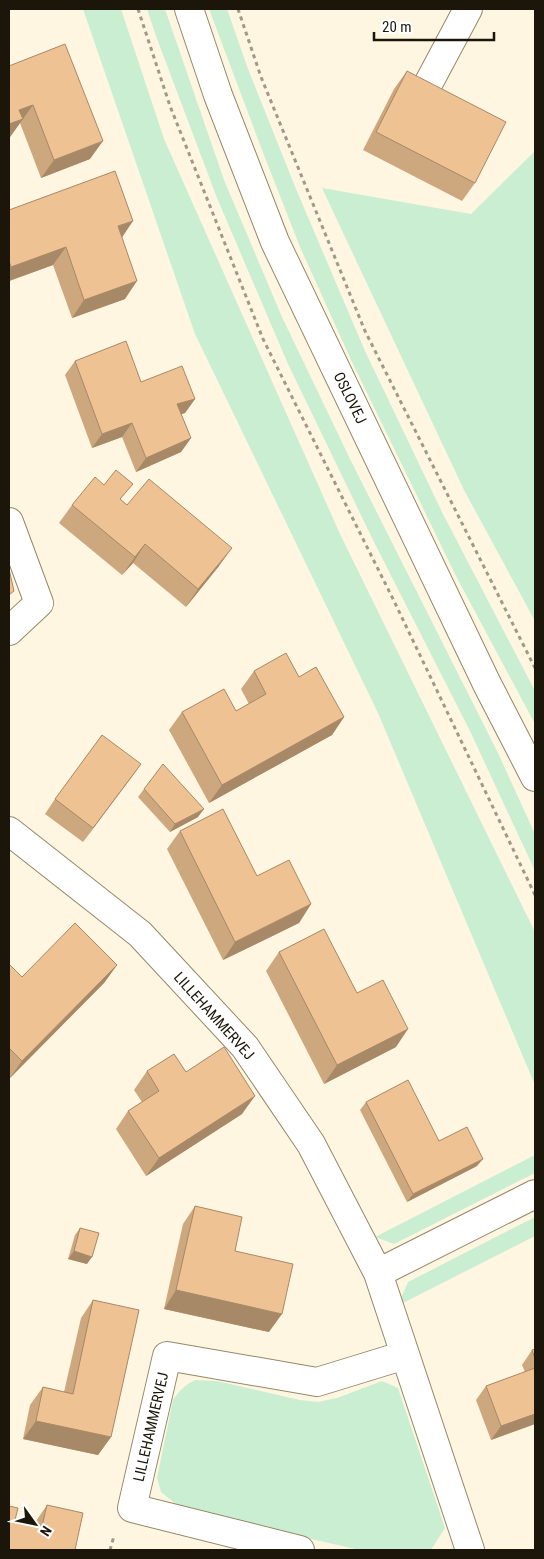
<svg xmlns="http://www.w3.org/2000/svg" width="544" height="1559" font-family="'Roboto Condensed',sans-serif">
	<rect width="100%" height="100%" fill="#fff6e2"/>
	<path fill="#c9eed1" d="M83,9H121L164,139L340,534L535,932V1085L378,713L195,334Z
		M147,9H165L224,180L282,317L351,461L498,753L535,834V871L470,731L374,542L288,364L217,198L156,36Z
		M209,9H227L248,69L296,189L365,351L443,514L535,691V724L456,576L352,362L300,247L262,150Z
		M535,151V621L464,490L322,188L471,214Z
		M535,1155V1173L394,1244L375,1237Z
		M535,1217V1236L401,1304L400,1300L408,1282Z
		M195,1380L217,1381L300,1400L318,1402L337,1398L382,1381L398,1388L445,1528L431,1550H360L195,1513L176,1504L161,1492L157,1478L173,1400C180,1390 185,1385 195,1380Z"/>
	<g fill="none" stroke-linecap="round" stroke-linejoin="round">
		<defs>
			<path id="minor" d="M189,9L218,95L275,242L487,684L535,777
				M427,86L468,9
				M9,522L39,603L9,631
				M9,831L140,934L245,1047L311,1144L378,1273L470,1550
				M378,1273L535,1194
				M300,1550L132,1508L167,1356L317,1382L405,1355"/>
		</defs>
		<use href="#minor" stroke="#958868" stroke-width="30"/>
		<path stroke="#a09988" stroke-width="3" stroke-dasharray="4 4" stroke-linecap="butt" d="M138,9L170,106L263,339L394,601L535,895
			M238,9L261,77L365,331L535,668
			M110,1550L114,1536"/>
		<use href="#minor" stroke="#fff" stroke-width="28"/>
	</g>
	<path fill="#cda77e" d="M9,66L90,159L41,178L20,123L10,137H9Z
		M407,71L475,183L462,201L363,150L394,89Z
		M9,210L122,237L125,299L72,318L53,265L9,281Z
		M75,361L195,399L185,413L181,414L191,438L181,452L136,472L122,437L92,448L65,375Z
		M121,500L127,505L219,566L186,607L133,563L122,575L59,523L72,505Z
		M254,671L299,677L344,717L332,735L209,803L169,730L182,712L236,711L249,704L241,689Z
		M141,764L83,842L45,814L55,799Z
		M144,789L198,817L170,832L138,797Z
		M180,831L257,876L311,904L299,923L223,960L167,849Z
		M279,952L357,993L396,1047L324,1084L266,971Z
		M9,964L22,977L117,965L104,983L9,1079Z
		M147,1071L186,1072L242,1114L146,1176L116,1129L128,1111L142,1102L134,1090Z
		M366,1102L439,1141L477,1166L407,1202L360,1110Z
		M195,1206L235,1251L269,1332L164,1309L183,1224Z
		M80,1228L87,1264L68,1259L75,1235Z
		M93,1300L111,1437L98,1455L23,1439L30,1405L43,1387L64,1392L81,1318Z
		M535,1349V1424L491,1440L476,1400L486,1386L525,1372L522,1365L532,1350Z
		M47,1505L75,1550L15,1520L34,1524Z"/>
	<path fill="#a78867" d="M33,105L10,137H9V124L19,110Z
		M103,141L90,159L41,178L54,160Z
		M133,221L121,239L118,226Z
		M66,247L53,265L9,281V270L11,267Z
		M137,281L125,299L72,318L84,300Z
		M195,399L185,413L168,419L177,404Z
		M132,423L122,437L92,448L102,434Z
		M191,438L181,452L136,472L146,458Z
		M145,544L133,563L122,575L135,557Z
		M232,548L219,566L186,607L198,589Z
		M344,717L332,735L209,803L222,785Z
		M141,764L131,778L83,842L93,828Z
		M204,809L198,817L170,832L175,824Z
		M311,904L299,923L223,960L235,942Z
		M117,965L104,983L9,1079L22,1061Z
		M408,1029L396,1047L324,1084L337,1065Z
		M255,1096L242,1114L146,1176L159,1158Z
		M483,1159L477,1166L407,1202L413,1194Z
		M74,1251L92,1257L87,1264L68,1259Z
		M176,1290L282,1314L269,1332L164,1309Z
		M535,1414V1424L491,1440L501,1426Z
		M36,1421L111,1437L98,1455L23,1439Z"/>
	<path fill="#eec293" stroke="#a78867" d="M65,44L103,141L54,160L33,105L19,110L23,119L9,124V66Z
		M407,71L506,122L475,183L376,132Z
		M115,171L133,221L118,226L137,281L84,300L66,247L11,267L9,261V210Z
		M126,341L141,382L182,366L195,399L177,404L191,438L146,458L132,423L102,434L75,361Z
		M116,470L133,484L120,499L127,505L149,479L232,548L198,589L145,544L135,557L72,505L95,477L104,485Z
		M9,569L14,591L9,595Z
		M286,653L299,677L316,667L344,717L222,785L182,712L224,689L236,711L266,694L254,671Z
		M102,735L141,764L93,828L55,799Z
		M163,764L204,809L175,824L144,789Z
		M223,809L257,876L289,860L311,904L235,942L180,831Z
		M75,923L117,965L22,1061L9,1048V964L22,977Z
		M324,929L357,993L383,980L408,1029L337,1065L279,952Z
		M224,1047L255,1096L159,1158L128,1111L159,1091L147,1071L174,1054L186,1072Z
		M408,1080L439,1141L467,1127L483,1159L413,1194L366,1102Z
		M195,1206L242,1217L235,1251L293,1264L282,1314L176,1290Z
		M80,1228L99,1233L92,1257L74,1251Z
		M93,1300L139,1310L111,1437L36,1421L43,1387L73,1394Z
		M535,1349V1359L532,1350Z
		M535,1368V1414L501,1426L486,1386Z
		M47,1505L83,1513L75,1550H9V1506L18,1508L15,1520L42,1526Z"/>
	<g text-anchor="middle" stroke-width="4" stroke-linejoin="round" paint-order="stroke">
		<g font-size="15" fill="#1b1609" stroke="#fff">
			<text transform="translate(350 398) rotate(64)" y="5">OSLOVEJ</text>
			<text transform="translate(214 1016) rotate(48)" y="5">LILLEHAMMERVEJ</text>
			<text transform="translate(151 1427) rotate(-77)" y="5">LILLEHAMMERVEJ</text>
		</g>
	</g>
	<rect width="544" height="1559" fill="none" stroke="#1b1609" stroke-width="20"/>
	<g transform="translate(35 1524) rotate(123)" stroke="#ffffff" stroke-width="4" paint-order="stroke">
	<path d="M0-4L9 19L0 12L-9 19Z" fill="#1b1609"/>
	<text y="-8" font-size="14" font-weight="bold" text-anchor="middle" fill="#1b1609">N</text>
	</g>
	<path d="M374 32v8h120v-8" fill="none" stroke="#1b1609" stroke-width="2.5"/>
	<text x="382" y="32" font-size="15" fill="#1b1609" stroke="#ffffff" stroke-width="4" paint-order="stroke">20 m</text>
</svg>
